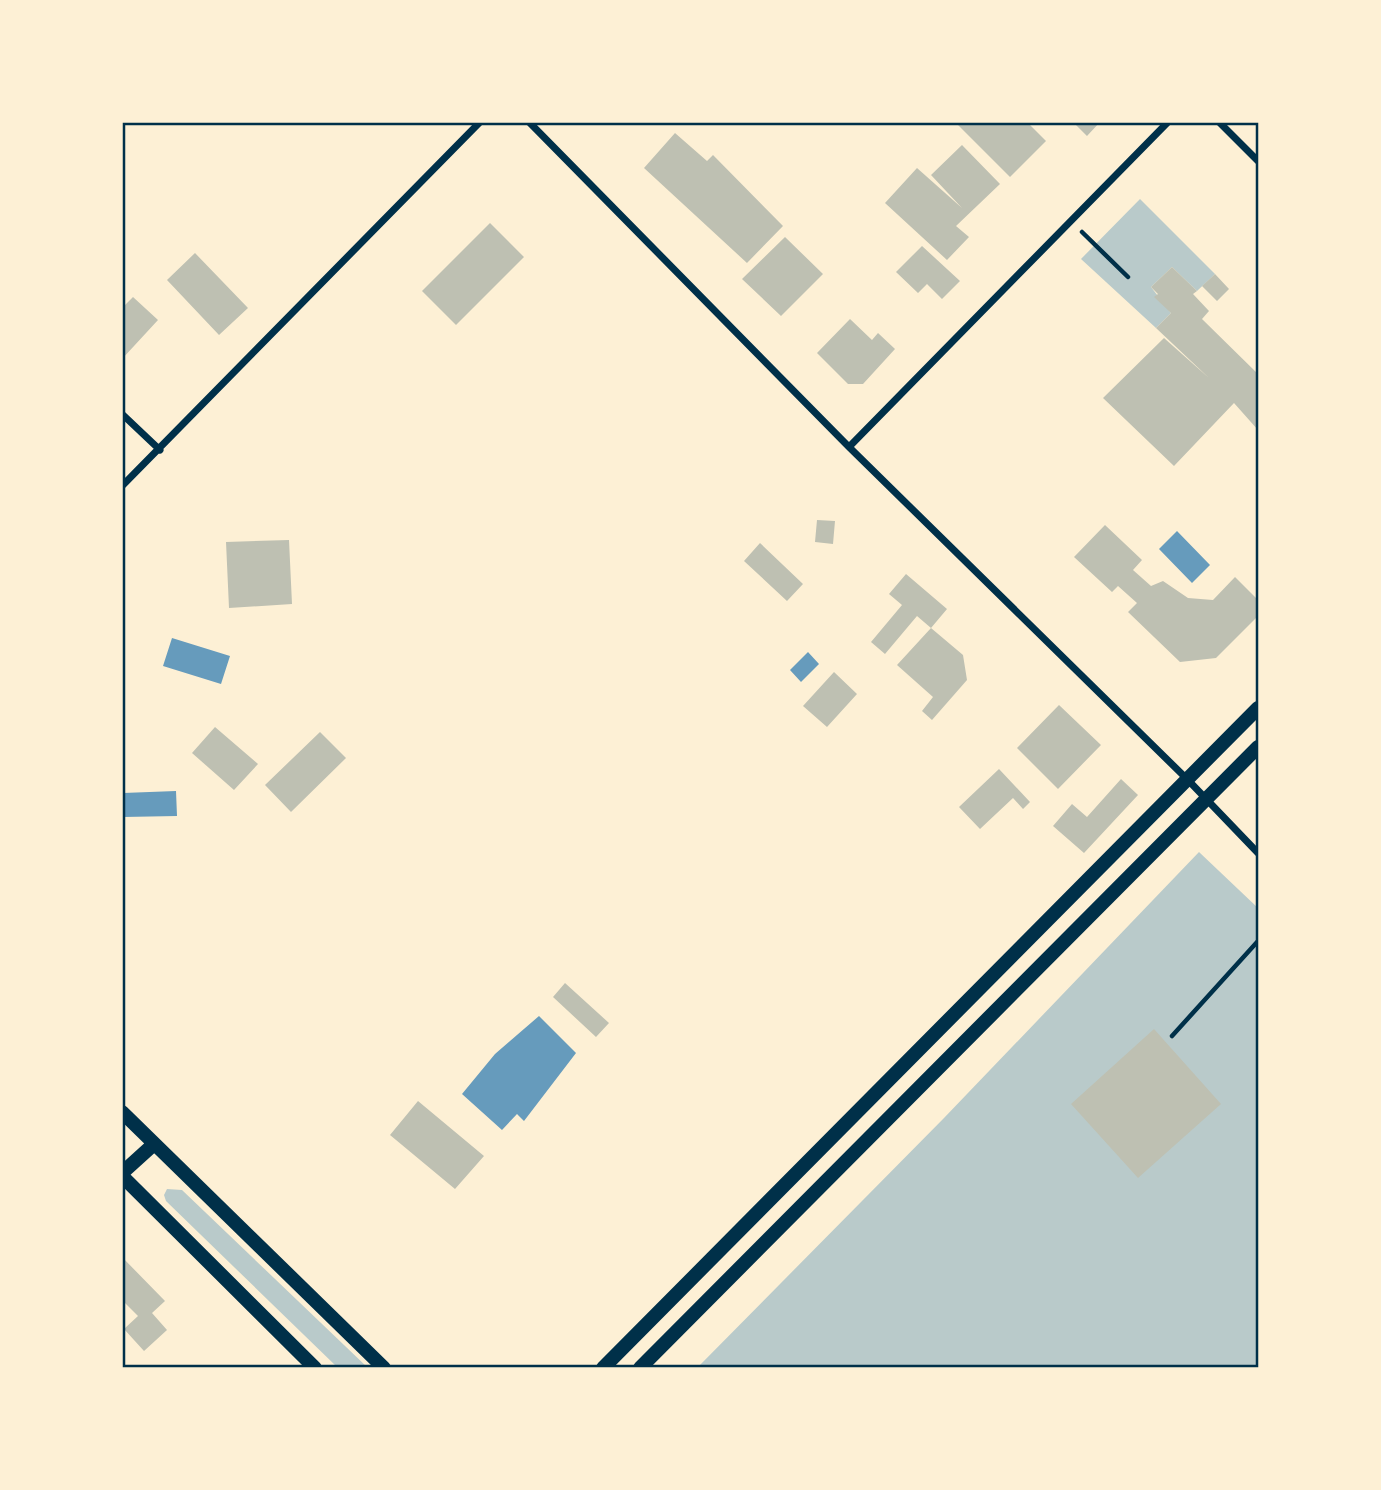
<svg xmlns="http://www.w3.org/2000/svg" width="1381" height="1490" font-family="Signika,sans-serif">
	<rect width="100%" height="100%" fill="#fdf0d5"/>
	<path fill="#b9caca" d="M1140,199L1215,274L1197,291L1172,267L1151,287L1171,313L1156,328L1081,259Z
		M1199,852L1258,908V1367L697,1368L944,1118Z
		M167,1189L182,1190L367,1367H337L166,1201L164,1195Z"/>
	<path fill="#669bbc" d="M1177,531L1210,565L1192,583L1159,549Z
		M172,638L230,656L221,684L163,666Z
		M808,652L819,664L801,682L790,670Z
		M176,791L177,816L123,817V793Z
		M539,1016L576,1053L524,1121L517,1114L502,1130L462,1094L495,1054Z"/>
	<path fill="#bec0b2" d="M955,122H1027L1046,141L1010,177Z
		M1073,122H1100L1087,136Z
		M675,133L707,161L713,155L783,226L747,263L644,168Z
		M962,145L1000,184L956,226L969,237L947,260L885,203L917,168L962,208L931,175Z
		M490,223L524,257L456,325L422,291Z
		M785,237L823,274L781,316L742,279Z
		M922,246L960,281L942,299L927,284L918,293L896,272Z
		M195,253L248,308L219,335L167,280Z
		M1172,267L1197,291L1193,294L1209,311L1202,319L1258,374V430L1234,403L1174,466L1103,398L1164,338L1209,378L1156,328L1171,313L1154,297L1158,294L1151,287Z
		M1215,274L1229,289L1217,301L1202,286Z
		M133,297L158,320L122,359V308Z
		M850,319L872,340L878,333L895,349L863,384H848L817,353Z
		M817,520L835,521L833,544L815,542Z
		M1105,525L1142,560L1133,570L1151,586L1163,581L1188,598L1213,600L1235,577L1258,600V616L1216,658L1180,662L1128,612L1137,603L1118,586L1112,592L1074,557Z
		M289,540L292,604L229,608L226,542Z
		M760,543L803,584L787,601L744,561Z
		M906,574L947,609L931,628L917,616L885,654L871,642L902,605L889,594Z
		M931,628L963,655L967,680L932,720L922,711L933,697L897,665Z
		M834,672L857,694L827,727L803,706Z
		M1059,705L1101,745L1058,789L1017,748Z
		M215,727L258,764L234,790L192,753Z
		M320,732L346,758L291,812L265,785Z
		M999,769L1030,802L1023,809L1013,798L980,829L959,807Z
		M1121,779L1138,795L1084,853L1053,826L1072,804L1087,817Z
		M565,983L609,1023L596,1037L553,997Z
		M1154,1029L1221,1104L1138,1178L1071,1104Z
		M418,1101L484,1156L455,1189L390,1135Z
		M122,1257L165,1301L152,1313L167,1330L144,1351L124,1329L138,1316L122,1300Z"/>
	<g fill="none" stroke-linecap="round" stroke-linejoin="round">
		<path stroke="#003049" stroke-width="4.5" d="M1082,232L1128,277
			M1172,1036L1258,941"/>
		<path stroke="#003049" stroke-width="7" d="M529,122L849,447L1187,779L1258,853
			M1219,122L1258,161
			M122,414L160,450
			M849,447L1168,122
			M122,486L480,122"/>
		<path stroke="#003049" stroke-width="14" d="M122,1112L384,1368
			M122,1173L154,1144
			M122,1176L315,1368
			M603,1368L1258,708
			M640,1368L1258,747"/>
	</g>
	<rect width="1381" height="1490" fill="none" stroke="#fdf0d5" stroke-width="248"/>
	<rect x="124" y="124" width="1133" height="1242" fill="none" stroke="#003049" stroke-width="2.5"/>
</svg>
